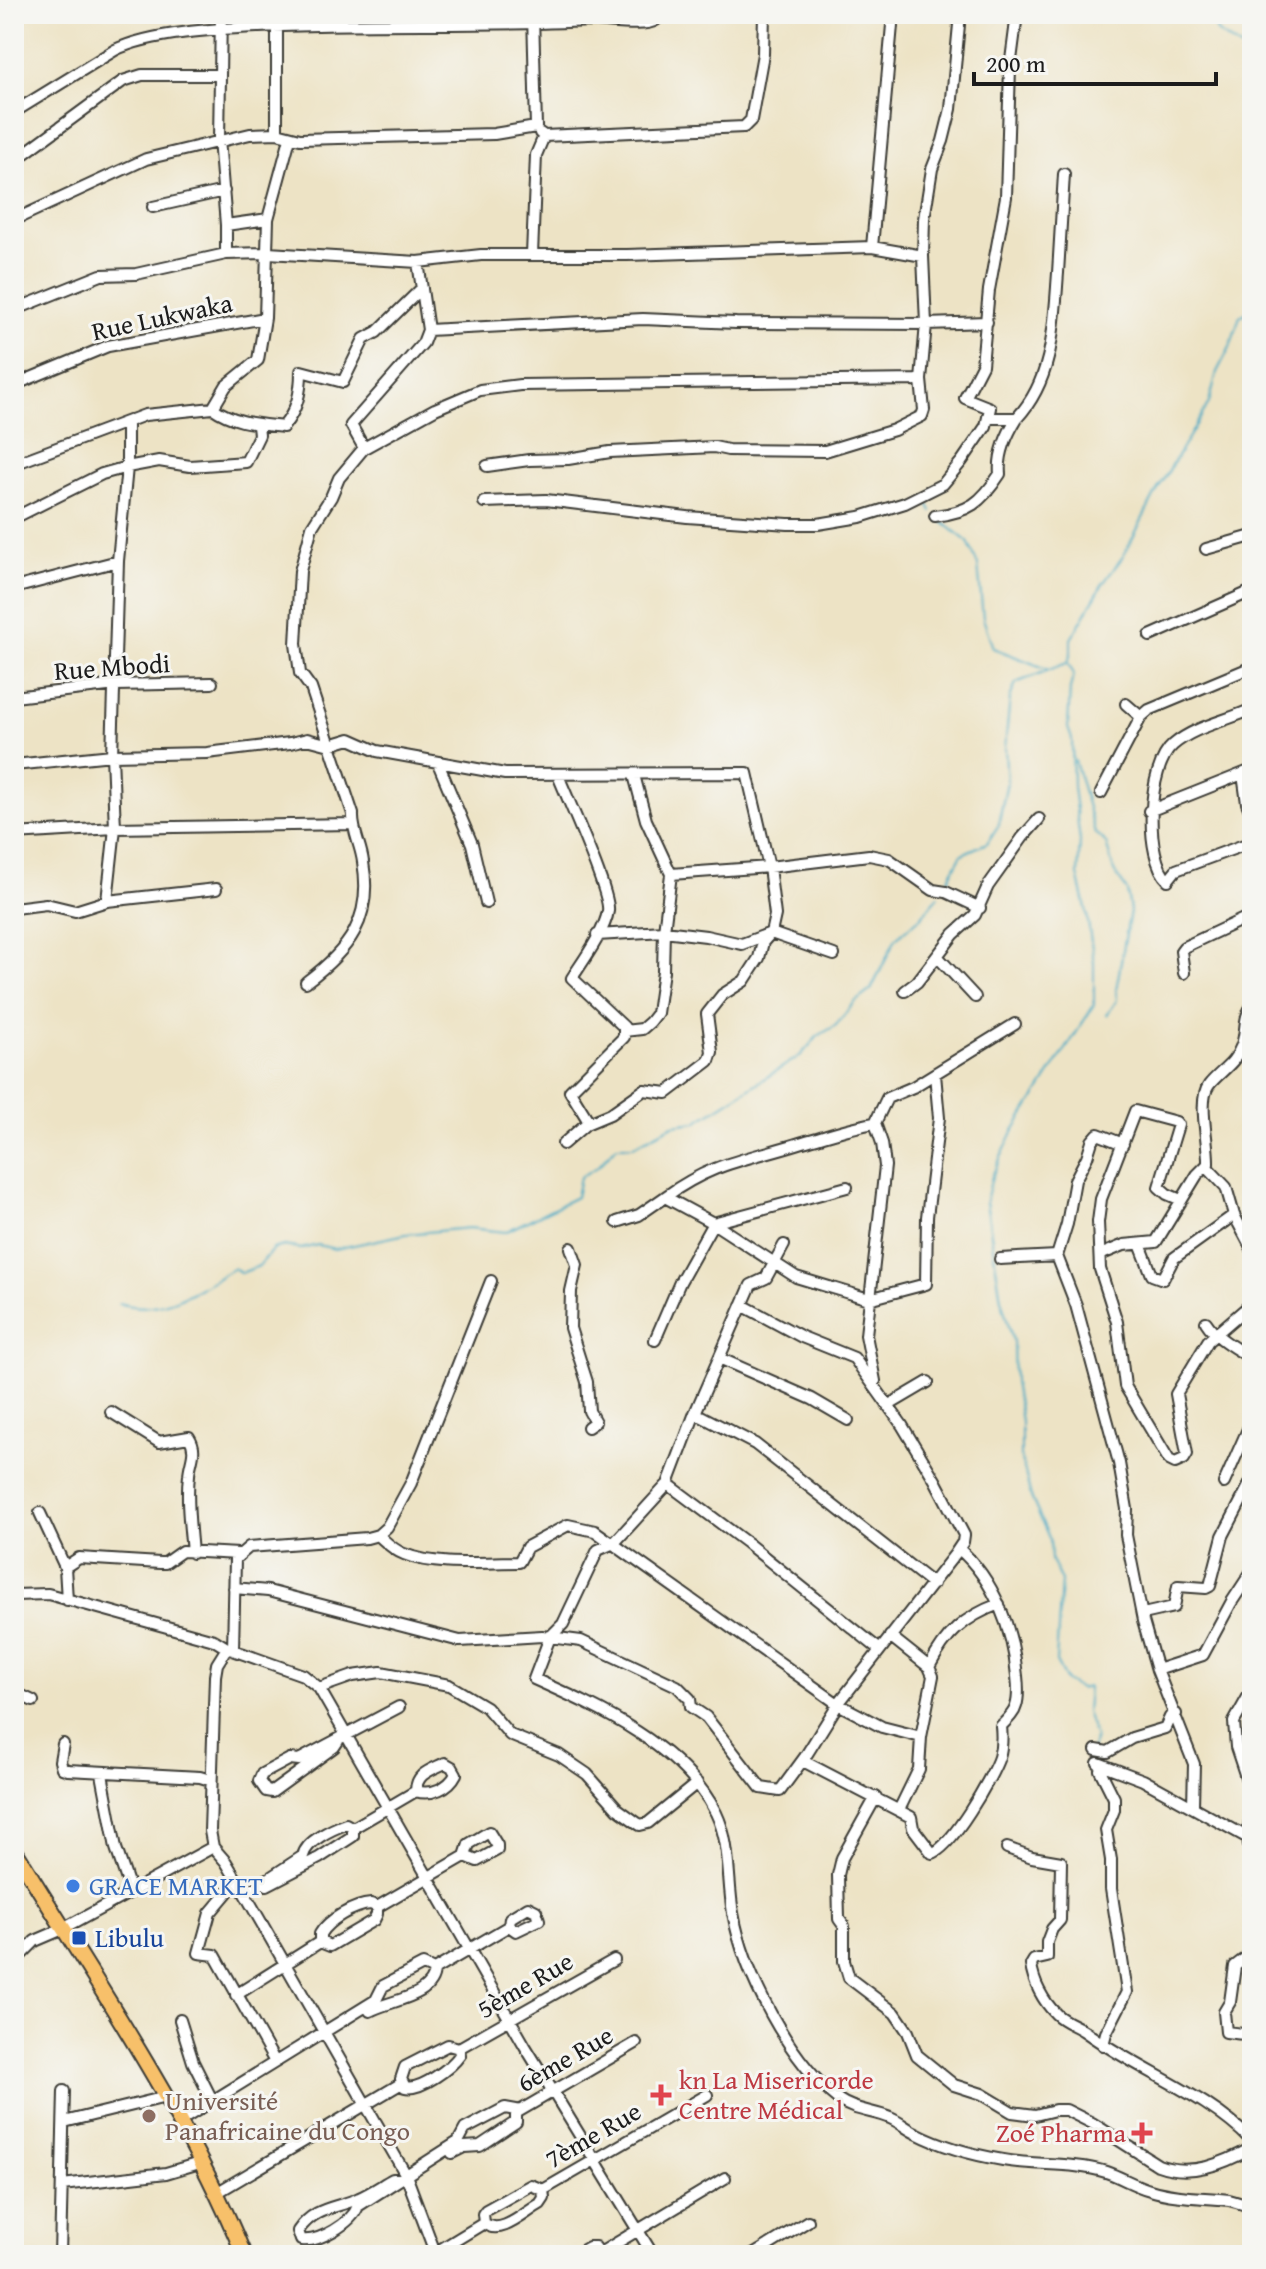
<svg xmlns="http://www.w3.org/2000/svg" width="1266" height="2269" font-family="'Gentium Book Plus',serif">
	<rect width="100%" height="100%" fill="#f6f6f2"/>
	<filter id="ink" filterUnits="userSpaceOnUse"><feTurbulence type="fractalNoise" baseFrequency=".0125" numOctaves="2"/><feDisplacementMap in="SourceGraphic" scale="16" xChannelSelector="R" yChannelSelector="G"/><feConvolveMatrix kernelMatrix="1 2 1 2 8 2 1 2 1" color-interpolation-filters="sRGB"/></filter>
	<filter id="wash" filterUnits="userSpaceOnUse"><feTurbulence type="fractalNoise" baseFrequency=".006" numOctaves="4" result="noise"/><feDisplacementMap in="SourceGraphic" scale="32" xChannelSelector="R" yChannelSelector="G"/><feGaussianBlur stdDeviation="1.8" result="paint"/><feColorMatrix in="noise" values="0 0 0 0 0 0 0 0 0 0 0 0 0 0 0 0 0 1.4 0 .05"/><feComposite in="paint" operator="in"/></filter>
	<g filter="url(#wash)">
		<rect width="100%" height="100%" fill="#ede3c5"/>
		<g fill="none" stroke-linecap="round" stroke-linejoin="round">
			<path stroke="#46aac5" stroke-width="2" d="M1208,14L1218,33L1252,56
				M926,499L932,511
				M939,519L968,542L978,565L983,618L993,648L1047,669
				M1068,662L1071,653V639L1102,585L1124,555L1159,487L1209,403L1217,372L1230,347L1240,316L1252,310
				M1068,664L1074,674L1070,688L1068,728L1072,739L1073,787L1080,841L1078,875L1086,908L1094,963V1005L1013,1132L992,1176L986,1202L1001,1299L1013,1341L1014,1382L1021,1421V1456L1031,1497L1050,1540L1051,1560L1061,1581L1056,1662L1066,1681L1079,1689L1088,1687L1086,1712L1095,1737L1090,1754L1093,1761
				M1075,761L1095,833L1106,843L1114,871L1127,891L1130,911L1116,990L1117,1000L1107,1015
				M944,887L962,854L987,843L998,826L1007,782L1005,748L1010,698L1016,683L1067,663
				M119,1303C161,1317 199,1289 234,1268L241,1273L259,1266L273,1249L284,1246L301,1249L318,1245L335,1249L406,1234L469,1228L505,1232L576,1197L580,1177L597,1167L617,1146H633L673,1125L696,1122L800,1056L818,1036L835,1026L855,1002L871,990L896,938L921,917L938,896"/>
		</g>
	</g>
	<g filter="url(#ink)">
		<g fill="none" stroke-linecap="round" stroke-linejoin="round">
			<defs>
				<path id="minor" d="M221,14L219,139L226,225V254
					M874,14L893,18
					M14,112L115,50C152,32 218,29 259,27C370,21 480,27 590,21C607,21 644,28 656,20L658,14
					M277,133V14
					M544,136L744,127L751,120L763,54L764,14
					M14,161L123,81L142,75H220
					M153,207L224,191
					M14,220L146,159L250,134L277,133L300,139L494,134L536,127L533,14
					M226,225L268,219
					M872,247L893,14
					M532,255L536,155L544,136L540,133
					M14,310L101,275L136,274L226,254L268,253L418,262L481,255H627L872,247L923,256
					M428,330L643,319L736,323L926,324L987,322
					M14,385L108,346L265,318
					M213,408C234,423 258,424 283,427C297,410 301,393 301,371L343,382L364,339L377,332L422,288
					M989,418H1017C1054,378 1054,324 1058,273C1060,240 1062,207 1064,174
					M364,448L351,425L423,343L428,330L418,262
					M14,464L145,415L213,408L226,386L258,360L265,318L268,219L290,138
					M487,466L529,460L568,459L610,452L714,447L728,450L825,451L894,430L922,416L924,410L921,380L926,324L923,256L924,219L932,169L943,141L951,109L960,14
					M484,502L546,500L687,517L788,524H818L860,517L905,503L943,484L962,461L986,426L990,408L965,398L982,365L989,290L1006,197L1010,68L1017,14
					M935,516C969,512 981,503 1000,474C998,454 1007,434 1017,418
					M14,518L102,474L127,467L159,461L190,466L246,462L259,435L258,426
					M1206,549L1252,536
					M14,588L118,561
					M1150,636L1252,591
					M14,697L116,685L212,683
					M1126,704L1141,717L1149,710L1252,667
					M1252,709C1227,721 1195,726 1173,745C1147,767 1144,858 1168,880L1176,870L1252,842
					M438,763L472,844L486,903
					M14,765L112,755L207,753L290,743L307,739L330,745L350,739L377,751L505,774L747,773L769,867L775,915L771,933L763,942L759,958L744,981L722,995L707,1014L712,1052L709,1061L667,1093L644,1090L610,1114L586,1124L563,1144
					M1243,774L1247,803L1252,815
					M558,775C567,798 611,893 608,911C605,931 583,961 572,978L624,1027V1037L570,1091L589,1122
					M1101,793L1141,717
					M1149,811L1252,770
					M14,834L115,828L352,824
					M671,874L769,867L869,855L889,859L933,890L946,892L980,908
					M107,901L115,828L112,755L118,561L127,467V423
					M14,908L46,904L75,911L107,901L216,889
					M597,935L664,931L706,936L742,944L771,933L834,955
					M937,956L975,997
					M1184,973L1181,951L1184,947L1252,915
					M306,982C349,950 373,919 363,862C361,845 352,831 353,814L311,688L300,673L296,644L300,571L312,527L331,497L339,478L364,448L435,409L480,390L520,385L921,380
					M905,991L917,982L954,934L975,915L988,886L1023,837L1039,819
					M624,1031L642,1029L650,1022L657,1013L663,971L664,931L671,874L646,820L634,775
					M1123,1144L1098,1134L1092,1141L1087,1157L1075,1180L1067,1224L1057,1256L1076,1305L1119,1463L1127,1509L1126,1535L1143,1621L1157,1670L1194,1764L1193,1806
					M1206,1166L1226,1187L1234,1215L1252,1249
					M665,1197C715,1161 747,1160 803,1142C828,1135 850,1127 875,1123L887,1098L913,1087L1015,1024
					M1181,1200L1167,1194L1159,1187L1178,1125L1176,1122L1135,1111L1101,1199L1098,1222L1100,1269L1117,1322L1125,1386L1169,1460L1175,1463L1184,1459L1187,1454L1176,1394L1208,1341L1252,1303
					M617,1222L639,1215L665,1197L713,1223L796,1277L869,1299L926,1284L927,1217L939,1118L935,1074
					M1140,1244L1152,1275L1163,1279L1174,1258L1234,1215
					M784,1245L766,1278L751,1285L695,1413L668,1484L614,1543L598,1550L563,1624L550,1637L534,1679C599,1708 683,1746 716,1813C731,1844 727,1878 733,1913C744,1974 789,2061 839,2100C854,2111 874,2111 890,2118C900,2122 907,2129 916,2133C943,2147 974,2155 1003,2160C1036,2166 1074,2162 1106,2172C1121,2177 1135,2186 1150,2190C1176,2198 1202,2197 1229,2200C1237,2202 1244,2205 1252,2206
					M571,1248L577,1265L571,1291L570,1328L587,1382L589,1411L595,1422L588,1427
					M1100,1255L1124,1245L1156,1242L1197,1175L1208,1164C1209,1142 1197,1101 1209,1085C1219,1072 1235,1064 1241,1047C1247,1034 1243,1017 1252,1006
					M1000,1259L1057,1256
					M1206,1322C1217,1339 1234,1347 1252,1359
					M655,1340L680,1282L713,1223L847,1187
					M719,1358L812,1399L848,1420
					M875,1381L866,1335L885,1166L882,1143L875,1123
					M889,1405L928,1382
					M111,1412L159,1442L189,1437C198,1451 190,1460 189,1475C186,1500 190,1528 192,1553
					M695,1413L755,1444L933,1584
					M1224,1483L1252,1420
					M668,1484L747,1543L880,1650
					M40,1513L65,1567L67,1600
					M378,1535C386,1542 393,1550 404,1554C436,1567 484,1562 519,1562L527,1547L568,1525L595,1531L838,1704L882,1727L921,1737
					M65,1567L79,1558L160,1563H165L182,1551L239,1554
					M234,1588L268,1591L460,1641L542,1636L581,1641L677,1686L690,1699L691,1707L706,1717L761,1788L780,1791L805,1757L838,1704L955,1554L963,1542L964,1535L935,1480L902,1425L854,1358L802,1337L742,1305
					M14,1595L48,1594L214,1640L227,1648L303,1675L319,1688L525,2046L653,2255
					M1143,1614L1174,1607L1178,1586L1206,1588L1210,1586L1223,1536L1252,1480
					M890,1636L929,1667L933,1676L921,1737L919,1769L899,1810
					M227,1648L217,1664L215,1676L210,1831L213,1847L226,1862L245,1894L406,2175L436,2255
					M233,1650L235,1559L249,1547L367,1538L378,1535L387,1527L411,1483L491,1281
					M929,1667C946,1634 964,1617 999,1604
					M1157,1670L1203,1655L1231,1603L1252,1571
					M319,1688L353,1676L381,1672L449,1685L486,1707L510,1735L559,1755L587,1774L618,1809L640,1825L648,1823L697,1783
					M1252,1690L1234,1722L1236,1747L1252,1795
					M14,1692L33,1701
					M338,1741L334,1747L272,1792L266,1791L259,1781L262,1774L290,1759L299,1760L399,1707
					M63,1744L60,1761L62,1768L68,1770L200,1777L210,1780
					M1096,1750L1108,1752L1132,1738L1165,1728L1170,1717L1176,1714
					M803,1761L911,1817L913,1828L932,1853C950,1850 993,1776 999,1757C1002,1747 1002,1736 1001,1726C1007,1720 1014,1714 1016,1706C1019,1697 1018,1685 1017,1676C1013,1630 994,1579 959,1549
					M445,1763L452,1767L456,1774C449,1788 431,1796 416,1791C416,1773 431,1770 445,1763Z
					M1098,1763L1143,1780L1252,1840
					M1100,1770L1114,1798V1810L1106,1830L1111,1860V1889L1127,1992L1106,2033L1103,2045
					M102,1774L116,1848L131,1892
					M876,1797L842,1858L838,1875L839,1919L844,1926V1961L849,1978L895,2013L908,2032L917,2055L954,2085L982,2094L1012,2112L1035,2115L1055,2110H1066L1092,2123L1158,2165C1191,2177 1223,2164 1252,2148
					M1252,1804L1248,1837L1252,1871
					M353,1828L416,1791
					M489,1832L497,1845V1850L477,1861L465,1856L469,1844Z
					M1007,1848L1032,1857L1061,1862L1060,1920L1052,1929L1047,1942V1957L1034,1960L1031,1965C1033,1982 1043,2001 1056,2014C1065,2023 1077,2025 1087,2033C1141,2072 1205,2093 1252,2141
					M1252,1876L1249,1903L1252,1923
					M237,1881L210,1913L199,1953L215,1955L275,2062
					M267,1885L319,1858L353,1836V1828
					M245,1894L303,1856C306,1841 332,1829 346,1824L353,1828
					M371,1904L377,1907V1914L374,1920L330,1946L320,1942V1934C328,1920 354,1905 371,1904Z
					M377,1907L465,1856
					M528,1907L536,1911L539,1920L516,1931L509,1926L510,1918Z
					M1252,1926V1953L1235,1966L1230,2002L1224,2012L1226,2032L1252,2035
					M14,1962L35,1941L63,1929L213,1847
					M434,1970L509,1926
					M236,1995L320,1942
					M370,2011C389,2000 433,1998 434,1970
					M180,2020L193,2062L212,2100
					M448,2045L459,2048L460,2055C451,2068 420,2091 405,2087L401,2079L405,2067Z
					M459,2048L614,1960
					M516,2113L636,2043
					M180,2121L376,2000L383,1986L423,1965L434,1970
					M64,2122L166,2097
					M452,2153L464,2147L480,2146L516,2122V2113
					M400,2179H393C382,2185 371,2193 359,2198C336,2209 315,2206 298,2231L301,2240C318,2243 352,2223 358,2206L458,2142L465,2129L505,2108L516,2110V2113
					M62,2185L166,2173L203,2162
					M531,2185L543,2190L544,2198L540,2204C524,2213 500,2237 484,2223L483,2214L486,2210Z
					M543,2190L707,2095
					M218,2192L402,2083
					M600,2253L725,2178
					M433,2254L484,2223
					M60,2255L64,2091
					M575,2255L589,2247H595L600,2255
					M753,2255L808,2221"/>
				<path id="highway" d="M14,1849C95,1982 185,2111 244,2255"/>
			</defs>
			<use href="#minor" stroke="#3b3a35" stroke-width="14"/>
			<use href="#highway" stroke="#3b3a35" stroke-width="18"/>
			<use href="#minor" stroke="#fff" stroke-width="10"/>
			<use href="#highway" stroke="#f7c06b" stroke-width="14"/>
		</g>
	</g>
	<circle fill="#3f7fe0" stroke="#f6f6f2" stroke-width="3" cx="73" cy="1886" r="8"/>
	<rect fill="#1a4fb4" stroke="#f6f6f2" stroke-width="3" x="71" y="1930" width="16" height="16" rx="4"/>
	<g fill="#e0444e" stroke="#f6f6f2" stroke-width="3">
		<path d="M657 2083h8v8h8v8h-8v8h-8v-8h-8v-8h8z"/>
		<path d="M1138 2121h8v8h8v8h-8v8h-8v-8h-8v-8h8z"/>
	</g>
	<circle fill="#8d6e63" stroke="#f6f6f2" stroke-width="3" cx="149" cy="2116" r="8"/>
	<g text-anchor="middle" stroke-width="6" stroke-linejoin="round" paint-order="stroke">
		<g font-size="26" fill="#1c1c1c" stroke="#f6f6f2">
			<text transform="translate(162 317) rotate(-12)" y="9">Rue Lukwaka</text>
			<text transform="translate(112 667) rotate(-4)" y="9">Rue Mbodi</text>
			<text transform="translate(525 1985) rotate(-30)" y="9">5ème Rue</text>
			<text transform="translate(565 2059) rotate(-30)" y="9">6ème Rue</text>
			<text transform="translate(593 2135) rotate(-30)" y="9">7ème Rue</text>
		</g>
		<g font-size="26" fill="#366cbe" stroke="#f6f6f2" text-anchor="start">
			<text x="89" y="1895">GRACE MARKET</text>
		</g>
		<g font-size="26" fill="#164399" stroke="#f6f6f2" text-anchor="start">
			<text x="95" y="1947">Libulu</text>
		</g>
		<g font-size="26" fill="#be3a42" stroke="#f6f6f2" text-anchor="start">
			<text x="679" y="2089">kn La Misericorde<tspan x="679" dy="30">Centre Médical</tspan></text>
			<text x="1126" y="2142" text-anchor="end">Zoé Pharma</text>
		</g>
		<g font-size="26" fill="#785e54" stroke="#f6f6f2" text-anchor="start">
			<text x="165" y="2110">Université<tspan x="165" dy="30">Panafricaine du Congo</tspan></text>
		</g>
	</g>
	<rect width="1266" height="2269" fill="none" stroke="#f6f6f2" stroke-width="48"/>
	<path d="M974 72v12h242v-12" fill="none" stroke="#1c1c1c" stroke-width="4"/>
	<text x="986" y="72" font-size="24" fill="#1c1c1c" stroke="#f6f6f2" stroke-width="6" paint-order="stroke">200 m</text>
</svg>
